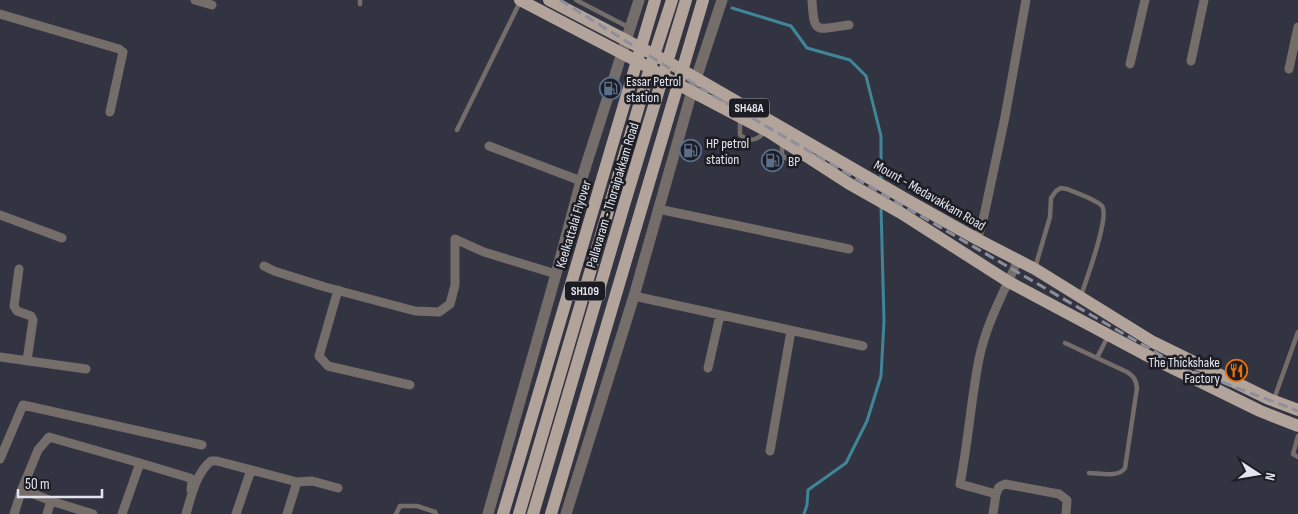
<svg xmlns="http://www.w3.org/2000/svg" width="1298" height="514" font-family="'Sofia Sans Condensed',sans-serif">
	<rect width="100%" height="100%" fill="#333442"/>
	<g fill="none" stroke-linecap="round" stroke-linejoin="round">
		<path stroke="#408699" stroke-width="3" d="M732,8L791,26L807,48L850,60L866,76L881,136V180
			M804,514L807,505L808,490L846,463L867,421L881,376L884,321L881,206"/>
		<path stroke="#756d69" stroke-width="4.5" d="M576,0L630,28
			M360,4V0
			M740,118V135C750,142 756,141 765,132
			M457,130L520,2
			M782,143V155L791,162H795L806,157
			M1035,268L1050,217L1051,198L1056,191L1061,188L1067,189C1076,193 1097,200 1102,206C1110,217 1086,280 1081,296
			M1065,343L1127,372C1134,376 1136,380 1137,388L1125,468C1118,478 1100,473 1089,473
			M1097,358L1108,336
			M1274,399L1298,332
			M1298,436L1293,454L1298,457
			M396,514L400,506H417L435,512L436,514"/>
		<path stroke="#756d69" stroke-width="9" d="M195,0L212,5
			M812,0C814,36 816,29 849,25
			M0,14L119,49L123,52L110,112
			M1191,61L1204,0
			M1130,64L1145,0
			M1289,69L1298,27
			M489,146L581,181
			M658,209L849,249
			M0,215L62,238
			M977,239L982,225L1005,117L1026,0
			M264,266L274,271L325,287L415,311L439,312L450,304L455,285V239L484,252L556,274
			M19,269L14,306L17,311L31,316L33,320L27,361
			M338,290L319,356L328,366L410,385
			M634,296L863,346
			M0,357L86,369
			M708,368L720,315
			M770,451L791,331
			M0,459L23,405L202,445
			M22,489L38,450L49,437L140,463
			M996,494L999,487L1005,484L1059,494L1067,500L1066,514
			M14,514L22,489L51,501
			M47,514L51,501L93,514
			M122,514L140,463L190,478L192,480L191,490
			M186,514C191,497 196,473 211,461H217L297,482L312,481L338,488
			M236,514L251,470
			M287,514L297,482
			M993,514L996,494L960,484C968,443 971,400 979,359C986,324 1004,292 1018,260"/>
		<path stroke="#756d69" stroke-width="11" d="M488,514L556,274L581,181L639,0
			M566,514L634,296L692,91L722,0"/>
		<path stroke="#b3a49b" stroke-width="12" d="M520,0L650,68L664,77L769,132L848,183L901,213L1009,282L1144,354L1260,411L1298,426
			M549,0L668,62L909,201L977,239L1035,269L1153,342L1269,399L1298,410
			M519,514L650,68L672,0
			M533,514L624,205L686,0"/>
		<path stroke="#8e8f9b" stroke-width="3" stroke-dasharray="10 5" stroke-linecap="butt" d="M560,0L709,93L1179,366L1298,411"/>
		<path stroke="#b3a49b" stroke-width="12" d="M503,514L655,0
			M551,514L703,0"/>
	</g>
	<defs>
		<symbol id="fuel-ring" viewBox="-11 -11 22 22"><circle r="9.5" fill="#1c1c23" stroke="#5c6f8a" stroke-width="1.5"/><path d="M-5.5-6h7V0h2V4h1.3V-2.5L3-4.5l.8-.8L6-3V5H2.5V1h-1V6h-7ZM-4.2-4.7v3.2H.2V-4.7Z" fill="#5c6f8a"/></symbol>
		<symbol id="restaurant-ring" viewBox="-11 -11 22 22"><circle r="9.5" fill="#1c1c23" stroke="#e8710a" stroke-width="1.5"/><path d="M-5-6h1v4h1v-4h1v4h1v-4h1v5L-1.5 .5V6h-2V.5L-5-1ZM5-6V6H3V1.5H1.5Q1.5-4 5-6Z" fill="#e8710a"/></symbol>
	</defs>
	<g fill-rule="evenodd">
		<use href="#fuel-ring" x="598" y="76" width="25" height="25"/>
		<use href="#fuel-ring" x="678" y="138" width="25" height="25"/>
		<use href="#fuel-ring" x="760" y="148" width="25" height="25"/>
		<use href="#restaurant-ring" x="1224" y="358" width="25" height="25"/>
	</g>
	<g text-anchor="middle" stroke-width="5" stroke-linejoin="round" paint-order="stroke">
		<g fill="#1c1c23" stroke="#a7a8b1" stroke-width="1">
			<rect x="729" y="98.5" width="40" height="19" rx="4"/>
			<rect x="565" y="281.5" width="40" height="19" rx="4"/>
		</g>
		<g font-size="12" font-weight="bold" fill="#e3e4ee">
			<text x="749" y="112">SH48A</text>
			<text x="585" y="295">SH109</text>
		</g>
		<g font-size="14" fill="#e3e4ee" stroke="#1c1c23" text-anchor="start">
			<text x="626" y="86">Essar Petrol<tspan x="626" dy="16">station</tspan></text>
			<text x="706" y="148">HP petrol<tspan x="706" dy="16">station</tspan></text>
			<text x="788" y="166">BP</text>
			<text x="1220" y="367" text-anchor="end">The Thickshake<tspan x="1220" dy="16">Factory</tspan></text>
		</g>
		<g font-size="14" fill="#e3e4ee" stroke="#1c1c23">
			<text transform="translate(612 195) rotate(-73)" y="5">Pallavaram - Thoraipakkam Road</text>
			<text transform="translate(930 195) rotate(30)" y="5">Mount - Medavakkam Road</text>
			<text transform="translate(573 224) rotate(-73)" y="5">Keelkattalai Flyover</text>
		</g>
	</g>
	<g transform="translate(1258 474) rotate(102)" stroke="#1c1c23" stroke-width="4" paint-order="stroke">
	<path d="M0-4L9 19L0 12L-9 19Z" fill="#e3e4ee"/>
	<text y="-8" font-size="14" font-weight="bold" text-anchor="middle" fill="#e3e4ee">N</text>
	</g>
	<path d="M18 489v8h84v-8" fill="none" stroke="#e3e4ee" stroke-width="2.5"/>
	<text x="25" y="489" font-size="15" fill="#e3e4ee" stroke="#1c1c23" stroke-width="4" paint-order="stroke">50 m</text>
</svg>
